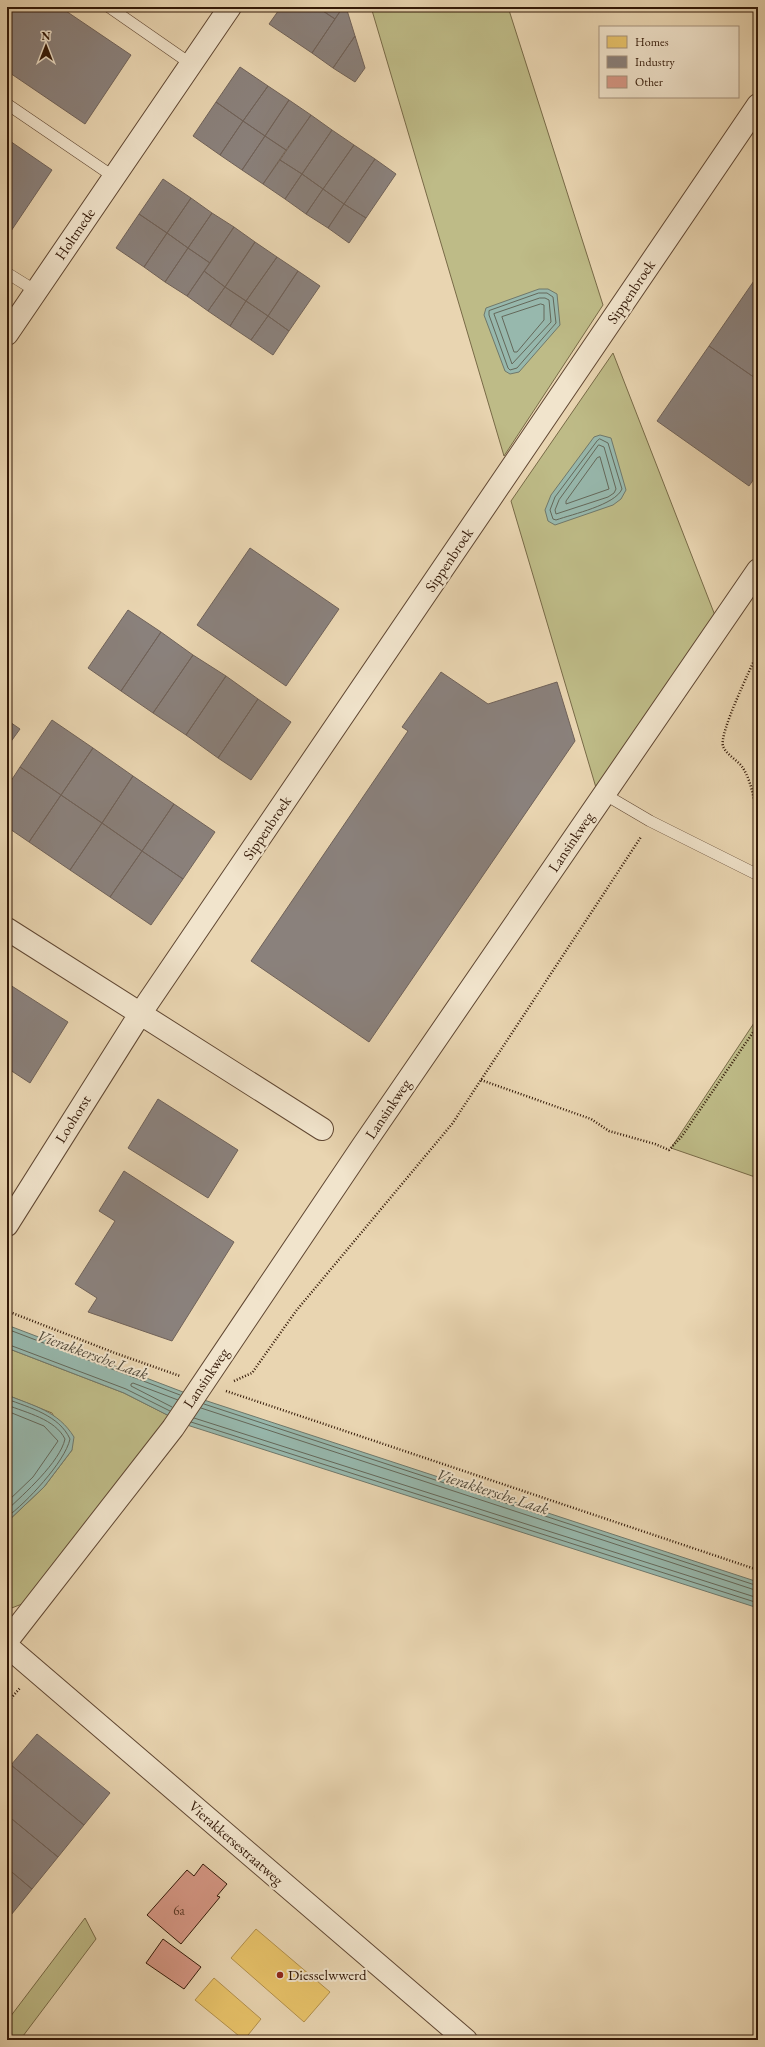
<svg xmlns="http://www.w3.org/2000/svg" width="765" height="2047" font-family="'EB Garamond',serif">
	<rect width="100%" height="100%" fill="#e9d5b1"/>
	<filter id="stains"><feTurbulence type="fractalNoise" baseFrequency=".005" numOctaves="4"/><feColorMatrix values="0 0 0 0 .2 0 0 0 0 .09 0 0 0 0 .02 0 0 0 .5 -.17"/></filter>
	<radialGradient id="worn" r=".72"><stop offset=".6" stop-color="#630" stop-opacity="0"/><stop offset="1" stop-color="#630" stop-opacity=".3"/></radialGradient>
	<path fill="#bebb87" stroke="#786a47" d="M371,7H508L603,305L504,456Z
		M613,353L716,618L597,791L511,501Z
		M758,1017V1178L671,1148Z
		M7,1348L124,1393L187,1425L22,1604L9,1609H7V1522L44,1487L72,1450L52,1413L7,1395Z
		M85,1918L96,1939L20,2040H7V2021Z"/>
	<path fill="#97b8ad" stroke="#6f786b" d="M539,289H548L557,294L560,325L519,372L510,374L505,371L484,315L486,308Z
		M600,435L611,438L626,490L621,499L613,505L555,525L548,521L545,510L551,495L594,437Z
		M7,1325L204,1400L758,1582V1608L187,1425L124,1393L7,1348Z
		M7,1395C34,1406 58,1411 74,1437L72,1450L44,1487L7,1522Z"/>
	<path fill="#e9c46a" stroke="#b2904c" d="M256,1929L330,1992L304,2022L231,1958Z
		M214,1978L261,2019L244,2040L195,2000Z"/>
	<path fill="#8a817c" stroke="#706259" d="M7,7H60L131,55L85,124L7,71Z
		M281,7H317L335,19L312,53L269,24Z
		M317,7H343L335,19Z
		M343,7H346L355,36L333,68L312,53Z
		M355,36L365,68L355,82L333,68Z
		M240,67L268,86L243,121L216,102Z
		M268,86L289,100L265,136L243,121Z
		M289,100L311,115L286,150L265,136Z
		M216,102L243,121L220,155L193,136Z
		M311,115L332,130L302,174L280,160Z
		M243,121L265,136L242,170L220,155Z
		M332,130L354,145L323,189L302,174Z
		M265,136L286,150L263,184L242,170Z
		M7,139L52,170L7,237Z
		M354,145L375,159L344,204L323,189Z
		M375,159L396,174L366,218L344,204Z
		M280,160L302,174L285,199L263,184Z
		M302,174L323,189L306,214L285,199Z
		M163,179L191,198L167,233L139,214Z
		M323,189L344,204L328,228L306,214Z
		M191,198L212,213L188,248L167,233Z
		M344,204L366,218L349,243L328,228Z
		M212,213L234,227L210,263L188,248Z
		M139,214L167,233L144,267L116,248Z
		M234,227L255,242L225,287L204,271Z
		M167,233L188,248L165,282L144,267Z
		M255,242L277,257L246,301L225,287Z
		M188,248L210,263L187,296L165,282Z
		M277,257L298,271L268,316L246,301Z
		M204,271L225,287L208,311L187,296Z
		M298,271L320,286L289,331L268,316Z
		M758,275V380L709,346Z
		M225,287L246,301L230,326L208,311Z
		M246,301L268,316L251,340L230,326Z
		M268,316L289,331L273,355L251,340Z
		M709,346L758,380V473L749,486L657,421Z
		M250,548L339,609L286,686L197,625Z
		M128,610L161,632L121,691L88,668Z
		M161,632L193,655L153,713L121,691Z
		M193,655L226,676L186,735L153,713Z
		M441,672L488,704L557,682L575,741L369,1042L251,961L408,731L402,727Z
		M226,676L258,699L218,758L186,735Z
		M258,699L291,722L251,780L218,758Z
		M7,720L20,729L7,747Z
		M52,720L93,748L61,795L20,767Z
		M93,748L133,776L102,823L61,795Z
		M20,767L61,795L29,842L7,827V787Z
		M133,776L174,804L142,851L102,823Z
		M61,795L102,823L70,870L29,842Z
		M174,804L215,832L183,879L142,851Z
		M102,823L142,851L110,897L70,870Z
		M142,851L183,879L151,925L110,897Z
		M7,983L68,1022L30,1083L7,1068Z
		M158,1099L238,1150L208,1198L128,1148Z
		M124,1171L234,1242L172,1341L88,1312L97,1298L75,1284L115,1221L99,1211Z
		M37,1734L110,1793L84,1825L11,1765Z
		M11,1765L84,1825L58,1857L7,1815V1770Z
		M7,1815L58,1857L32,1889L7,1868Z
		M7,1868L32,1889L7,1920Z"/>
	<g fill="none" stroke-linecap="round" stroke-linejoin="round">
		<path stroke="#64685a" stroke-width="1" d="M539,293H547L553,297L556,323L517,368L510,370L508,368L489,315V311Z
			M540,298H545L549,300L551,322L512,364L494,314Z
			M541,304L544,305V320L517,352H514L502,317Z
			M600,439L608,443L622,489C615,505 573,514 556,520L553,519L550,510L555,497L597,441Z
			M599,445L604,447L616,489L614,493L608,497L556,514L555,510L559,500Z
			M600,457L609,489L566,504V501L597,458Z
			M7,1329L180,1395
			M7,1344L126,1389L170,1411
			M7,1399C30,1408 59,1415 70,1439C65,1462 26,1503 7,1517
			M204,1404L758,1586
			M7,1405C27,1413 55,1419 65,1439C60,1462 24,1494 7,1510
			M172,1407L131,1386V1384L133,1383L178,1400
			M201,1408L758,1591
			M7,1411L44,1426L58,1441L33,1477L7,1502
			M194,1418L758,1598
			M191,1422L758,1603"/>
	</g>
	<path fill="#d69785" stroke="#321807" d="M203,1864L227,1884L217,1896L220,1897L181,1944L147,1915L187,1870L194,1876Z
		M163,1939L201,1967L184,1989L146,1963Z"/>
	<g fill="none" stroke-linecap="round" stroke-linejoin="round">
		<defs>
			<path id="service" d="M109,7L191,64
				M7,104L114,177
				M7,273L36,291
				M604,794L650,821L758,875"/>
			<path id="minor" d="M7,334L230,7
				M7,929L322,1129
				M7,1225L140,1014L758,105
				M7,1641L173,1428L362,1147L758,570"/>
			<path id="tertiary" d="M7,1646L466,2040"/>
		</defs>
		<use href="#service" stroke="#604732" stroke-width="12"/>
		<use href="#minor" stroke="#604732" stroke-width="24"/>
		<use href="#tertiary" stroke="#604732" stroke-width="24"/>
		<path stroke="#321807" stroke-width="2.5" stroke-dasharray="1 2" stroke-linecap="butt" d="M758,652C751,668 719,733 723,746C727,756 738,760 743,768C752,782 754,802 758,818
			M481,1080L591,1119L609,1131L655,1144L669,1150L682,1136L758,1025
			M7,1311L115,1353L180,1376
			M234,1381L252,1373L296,1311L452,1124L641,837
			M226,1391L758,1570
			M7,1703L20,1688"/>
		<use href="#service" stroke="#f1e4cc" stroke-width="11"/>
		<use href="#minor" stroke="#f1e4cc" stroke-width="22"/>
		<use href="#tertiary" stroke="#f1e4cc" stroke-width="22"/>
	</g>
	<circle fill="#8f2418" stroke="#f1e4cc" stroke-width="1.5" cx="280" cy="1975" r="4"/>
	<g text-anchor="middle" stroke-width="4" stroke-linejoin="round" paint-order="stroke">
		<g font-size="13" fill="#5b3826">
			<text x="179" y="1915">6a</text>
		</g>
		<g font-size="15" fill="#321807" stroke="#f1e4cc">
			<text transform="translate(75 234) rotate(-56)" y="5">Holtmede</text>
			<text transform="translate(631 292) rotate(-56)" y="5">Sippenbroek</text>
			<text transform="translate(449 560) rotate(-56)" y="5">Sippenbroek</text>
			<text transform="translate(267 828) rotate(-56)" y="5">Sippenbroek</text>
			<text transform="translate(571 842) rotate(-56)" y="5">Lansinkweg</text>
			<text transform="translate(388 1109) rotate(-56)" y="5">Lansinkweg</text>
			<text transform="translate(73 1119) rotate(-58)" y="5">Loohorst</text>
			<text transform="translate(206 1378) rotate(-56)" y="5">Lansinkweg</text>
			<text transform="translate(236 1843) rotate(41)" y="5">Vierakkersestraatweg</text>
		</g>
		<g font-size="15" fill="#321807" stroke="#f1e4cc" text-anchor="start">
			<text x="288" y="1980">Diesselwwerd</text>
		</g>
		<g font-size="16" font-style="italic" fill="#504839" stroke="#f1e4cc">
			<text transform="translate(93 1354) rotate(20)" y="6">Vierakkersche Laak</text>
			<text transform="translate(493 1491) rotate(18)" y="6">Vierakkersche Laak</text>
		</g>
	</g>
	<rect width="765" height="2047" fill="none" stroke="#e9d5b1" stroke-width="24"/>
	<rect x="8" y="8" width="749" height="2031" fill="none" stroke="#321807" stroke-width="2"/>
	<rect x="12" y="12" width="741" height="2023" fill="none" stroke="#321807"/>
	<rect x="599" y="26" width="140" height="72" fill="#f1e4cc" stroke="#a5927d"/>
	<rect x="607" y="36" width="20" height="12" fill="#e9c46a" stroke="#a5927d"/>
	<text x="635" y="46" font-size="12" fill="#321807">Homes</text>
	<rect x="607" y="56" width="20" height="12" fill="#8a817c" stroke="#a5927d"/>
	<text x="635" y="66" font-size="12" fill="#321807">Industry</text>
	<rect x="607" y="76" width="20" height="12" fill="#d69785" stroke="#a5927d"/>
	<text x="635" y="86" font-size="12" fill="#321807">Other</text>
	<g transform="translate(46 46)" stroke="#f1e4cc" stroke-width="3" paint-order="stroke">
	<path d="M0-3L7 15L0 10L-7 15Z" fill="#321807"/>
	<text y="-6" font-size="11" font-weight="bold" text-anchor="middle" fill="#321807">N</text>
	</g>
	<rect width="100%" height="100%" filter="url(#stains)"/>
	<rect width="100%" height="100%" fill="url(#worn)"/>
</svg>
